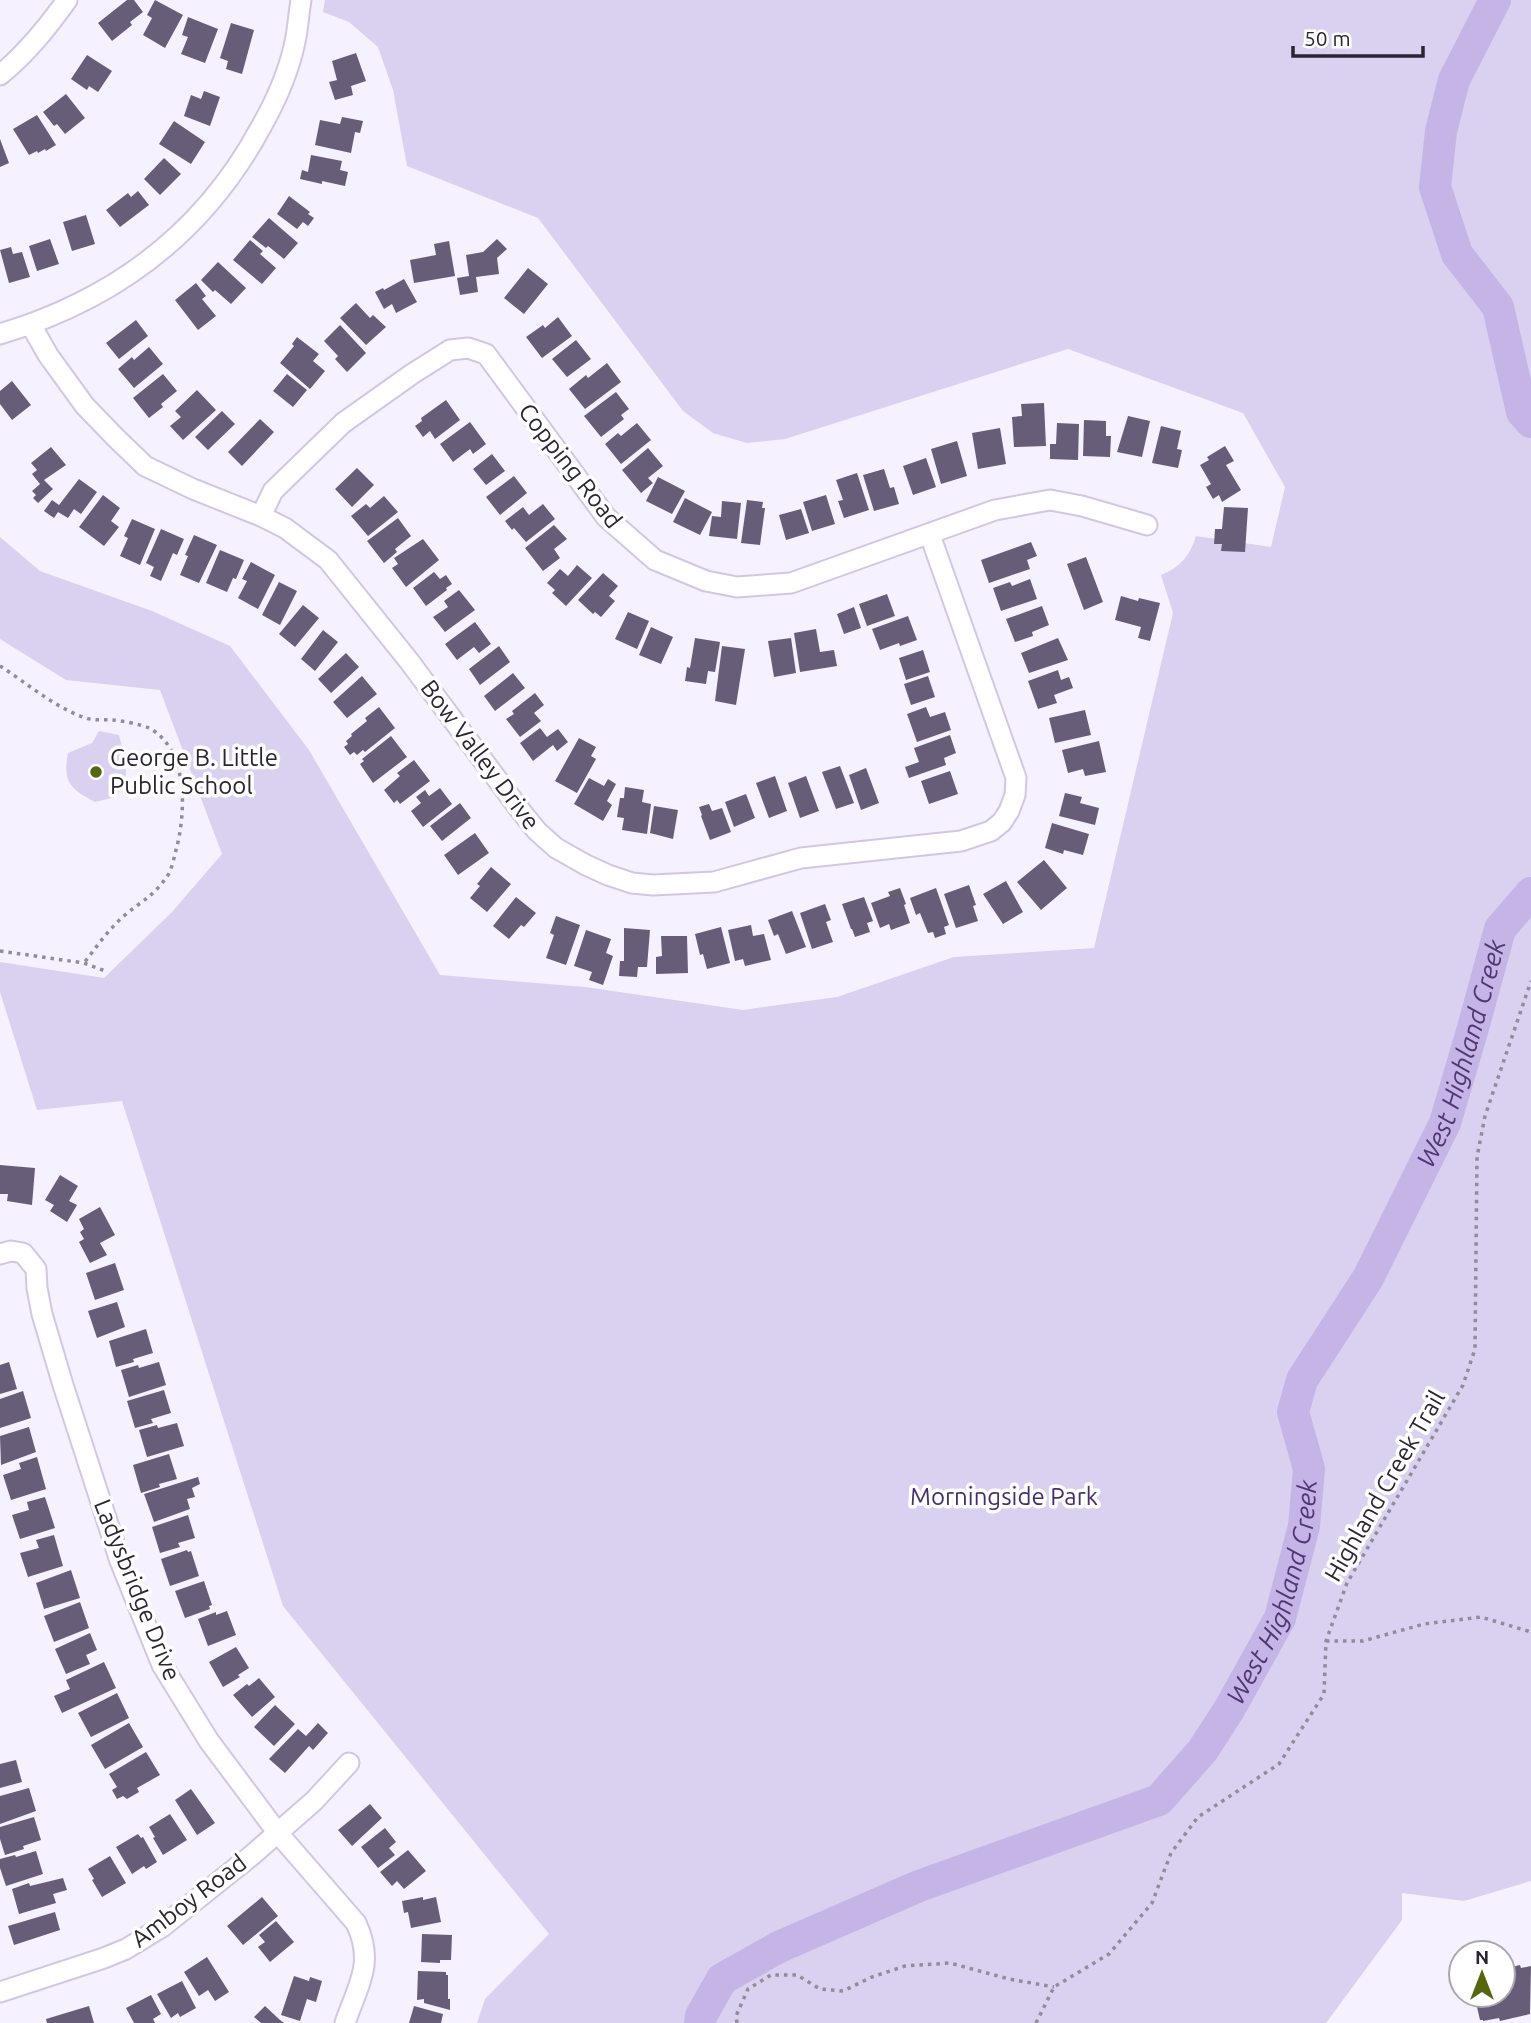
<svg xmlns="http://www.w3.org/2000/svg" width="1531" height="2023" font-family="Ubuntu,sans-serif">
	<rect width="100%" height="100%" fill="#f6f1ff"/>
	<path fill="#dad0f0" d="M325,0H1531V1881L1464,1901L1402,1893V1920L1326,2023H477L485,1999L549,1934L283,1606L122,1101L37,1110L0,992V962L104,978L172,912L222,854L160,690L66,680L0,639V537L40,571L152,611L230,646L309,750L440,975L585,987L743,1010L837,997L954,957L1094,948L1173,613L1161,575C1180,568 1191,554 1196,536L1271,547L1285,487L1243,413L1068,349L785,439L747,443L713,433L683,411L538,218L407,166L393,90L378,47L349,22L323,12Z
		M99,731L119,735C123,753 134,780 116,795C112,799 101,800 95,802C69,788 63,782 68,753L92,743Z"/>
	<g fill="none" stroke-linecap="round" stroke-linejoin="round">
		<g stroke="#c5b4e6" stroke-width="32">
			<path d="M1495,0L1454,80L1441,131L1435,187L1457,254L1498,307L1522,412L1531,422"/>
			<path id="s1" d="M700,2023L701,2016L722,1979L779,1947L919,1886L1159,1800L1203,1750L1230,1708L1280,1618L1304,1526L1309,1469L1293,1412L1302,1380L1368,1278L1445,1123L1473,1028L1500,929L1531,893"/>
		</g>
	</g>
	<path fill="#675d79" d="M127,0H134L143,12L130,22L132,25L112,41L98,23Z
		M155,0L183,15L165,48L143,35L152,18L147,15Z
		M188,17L218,29L205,63L181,54L188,37L182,35Z
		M231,23L254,30L242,74L226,69L228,61L220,58Z
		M356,53L366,81L351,86L353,95L335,100L329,82L337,80L332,61Z
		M87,55L112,71L98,92L89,86L87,90L71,79Z
		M204,91L220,97L210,126L184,116L191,95L201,99Z
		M66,94L85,118L65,134L57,124L54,126L43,112Z
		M37,115L56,145L46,151L45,149L38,153L37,151L29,155L13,129Z
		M342,117L363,121L360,133L355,132L351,153L315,145L320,120L340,124Z
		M174,121L205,142L191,164L159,144Z
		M0,139L9,163L0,167Z
		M311,155L342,161L340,170L348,172L345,186L322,181V184L300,179L302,170L308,172Z
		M164,158L181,174L160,195L144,179Z
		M138,191L149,205L120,227L106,210L128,193L131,197Z
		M289,196L310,212L308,214L314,218L308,226L303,222L297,229L277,214Z
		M86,215L95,244L72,251L63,222Z
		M269,218L298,243L284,259L268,246L266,248L252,237Z
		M50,239L59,264L37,271L29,246Z
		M497,239L507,249L497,258L499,274L476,277L478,292L460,295L457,278L469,276L466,255L483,252Z
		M250,240L263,251L260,254L276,268L262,284L233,260Z
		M449,241L455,276L414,283L410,260L436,255L434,244Z
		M11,247L13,254L22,252L30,277L9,283L0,250Z
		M218,262L246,288L231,304L215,290L213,292L201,280Z
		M528,268L548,284L524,314L504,298Z
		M404,279L417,302L396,313L392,304L384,309L375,292L383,288L384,290Z
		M196,283L206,296L202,299L216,316L198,330L175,300Z
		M356,303L370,318L373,315L386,327L366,345L340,318Z
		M558,317L572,336L542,358L526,337L543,325L545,328Z
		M136,320L148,336L119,359L106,343Z
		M340,325L366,353L347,372L335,359L338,356L324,341Z
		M297,337L319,354L313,361L325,371L310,389L280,363L294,346L292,344Z
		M576,340L591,359L567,377L552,359Z
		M149,347L163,364L134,388L118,369L132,357L134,360Z
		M607,363L621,382L585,409L569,389L586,375L588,378Z
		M163,374L177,391L161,404L163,407L149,418L133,398Z
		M287,374L307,390L293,407L273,391Z
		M12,381L31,405L12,420L0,404V391Z
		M197,390L216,410L183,440L170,426L181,417L175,411Z
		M616,392L629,409L621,415L624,419L601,437L584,416Z
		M446,400L460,420L435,439L430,431L423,437L415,426L422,421L421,418Z
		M1044,403L1046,446L1014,447L1012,417L1022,416L1021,404Z
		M222,411L235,424L208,450L195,437Z
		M1128,416L1150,421L1142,457L1117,452Z
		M260,419L274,432L242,466L228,452Z
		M1084,420L1106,421V436H1111L1110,457L1083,456Z
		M470,422L486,444L473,454L470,449L453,462L440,444Z
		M637,423L651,440L621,464L605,444L618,433L621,436Z
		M1057,423L1079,424L1078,460L1050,459V444H1056Z
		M1161,426L1181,431L1177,449L1182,450L1178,468L1152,463Z
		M1000,428L1006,464L978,469L972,433Z
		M957,441L967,476L941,484L931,449Z
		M1225,446L1234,461L1226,465L1241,490L1222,502L1219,495L1213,499L1206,487L1211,484L1200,465L1209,460L1207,457Z
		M51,447L66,465L44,480L53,489L38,503L33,498L36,495L32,491L40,484L32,474L37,470L31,463Z
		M648,448L663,466L648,478L653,483L641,493L622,470Z
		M492,454L505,471L486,485L473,469Z
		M926,458L936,487L913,495L903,466Z
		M357,468L374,485L352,507L335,489Z
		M884,469L890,488L894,487L899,504L874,511L863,475Z
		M857,473L869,510L844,518L838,501L843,500L836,480Z
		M514,476L527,493L500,515L486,497Z
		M658,477L685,491L672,514L646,501Z
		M79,479L97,492L81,514L74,509L68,518L58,512L54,518L44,511L52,500L59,505Z
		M103,495L120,508L111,521L119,527L104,546L79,527Z
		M826,495L835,524L812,531L803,502Z
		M384,496L398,512L368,536L351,516L366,504L370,508Z
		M685,498L712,512L700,535L673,522Z
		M747,500L763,502L762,508H765L760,545L741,543Z
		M722,501L741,503L737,539L709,536L712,516L721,517Z
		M543,504L555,519L526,542L514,528L512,530L505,521L523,507L529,515Z
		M1224,507L1248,508L1245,552L1221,551L1222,544H1214L1215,529H1222Z
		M801,509L809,533L786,540L779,515Z
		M398,518L411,536L395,549L397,552L384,563L367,541Z
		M132,519L155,529L140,565L120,556L128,538L124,536Z
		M554,525L567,539L554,549L560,558L543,571L525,548Z
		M161,529L184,539L177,555L173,553L161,581L150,576L154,567L146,563Z
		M194,535L217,545L199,583L180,575L188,556L185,555Z
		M423,539L439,560L406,587L392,568L398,564L394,558Z
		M1031,542L1037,556L1027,560L1030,569L989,583L981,560Z
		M220,550L244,560L236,579L233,578L227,592L206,583Z
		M1086,557L1103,602L1084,610L1067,564Z
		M251,562L275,575L258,609L238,598L247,581L242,579Z
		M577,565L592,578L566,606L552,593L555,590L547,583L560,569L568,576Z
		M434,572L440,579L446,575L452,584L446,588L447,590L426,606L413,588Z
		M603,573L618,586L609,596L615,601L601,617L595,612L593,614L578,600Z
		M1030,579L1037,599L1001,611L993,588L1010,582L1012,586Z
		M279,582L297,591L280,625L262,615Z
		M459,590L475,610L445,632L433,617L448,607L444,601Z
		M887,594L895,616L867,626L859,604Z
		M1121,596L1138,601L1139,598L1160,603L1150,641L1138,638L1141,627L1115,620Z
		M303,605L319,618L295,647L279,634Z
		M1042,606L1049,625L1032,632L1033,636L1015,642L1006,619Z
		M854,607L861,628L844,634L837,614Z
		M628,612L649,621L637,649L615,639Z
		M908,616L917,640L900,646L899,643L880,650L872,629Z
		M475,622L491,644L479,653L474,647L457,660L445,644Z
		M651,627L673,637L661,664L639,655Z
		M816,629L820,652L834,650L837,666L800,672L794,633Z
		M323,630L338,642L315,671L301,659Z
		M695,638L720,642L715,672L708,671L706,684L685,681L687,667L690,668Z
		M791,638L796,673L774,677L768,641Z
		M1058,638L1068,660L1029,673L1021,653Z
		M499,646L510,662L480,685L469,669Z
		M722,646L745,649L736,705L715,701Z
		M923,650L930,672L906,680L899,658Z
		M346,653L359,667L331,693L318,679Z
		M1058,670L1061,680L1069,677L1073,688L1054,695L1057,703L1038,709L1028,681Z
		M513,673L525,688L495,711L484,696Z
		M362,676L377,694L347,718L333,702Z
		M928,676L935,697L911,705L904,684Z
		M535,693L544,705L534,713L541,721L520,737L506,719L514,714L512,711Z
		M379,707L395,728L365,752L363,750L357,755L354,752L350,755L344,747L348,744L346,741L352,736L351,734L367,721L365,718Z
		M926,707L930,717L945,712L951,730L917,742L907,714Z
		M1085,710L1091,735L1055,743L1049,718Z
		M540,728L547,737L558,729L568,742L557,751L553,745L533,761L520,743Z
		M950,735L956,753L944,758L946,765L909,778L905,767L919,762L914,748Z
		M391,736L407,757L373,783L360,764L364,761L362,759Z
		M579,738L596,747L591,756L596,759L577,793L555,781Z
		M1099,741L1106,772L1085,776L1083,769L1068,773L1062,750Z
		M414,760L430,781L400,804L397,800L394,803L384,790L400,776L397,773Z
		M840,766L854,803L836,809L822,772Z
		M866,768L879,803L861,810L849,775Z
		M950,771L958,794L929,804L921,781Z
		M775,776L787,811L769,818L756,783Z
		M806,776L819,811L800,818L788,783Z
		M589,778L604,786L608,779L616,784L607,801L612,805L603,821L574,804Z
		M625,787L644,790L642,802L651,804L647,834L622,830L624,818L617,817L620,798H624Z
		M440,788L452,804L423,827L411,811L421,803L416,797L425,790L429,796Z
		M1065,793L1082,797L1080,803L1099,808L1095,825L1059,816Z
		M746,794L755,818L734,827L725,802Z
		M460,803L471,818L442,841L430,826Z
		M709,804L712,811L722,808L731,832L710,840L701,816L702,815L699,807Z
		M654,806L678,810L673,839L650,833Z
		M1052,823L1089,834L1083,855L1064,850L1063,854L1045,848Z
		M475,833L489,853L458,875L444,855Z
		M1044,860L1067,888L1041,910L1017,882Z
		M491,867L511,884L487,912L470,898L480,886L477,884Z
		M1006,881L1023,912L1003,924L983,894Z
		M969,885L976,905L973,906L978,921L956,928L944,894Z
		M900,888L906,904L904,905L910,923L891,930L889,924L880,928L871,903L890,896L888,892Z
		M936,888L949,925L944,927L946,934L935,938L933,932L928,933L920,913L916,915L910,898Z
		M516,897L536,913L524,927L521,925L509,939L493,926Z
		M864,897L873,921L867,923L870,932L855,937L852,929H851L842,904Z
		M825,904L831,920L826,922L833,942L812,949L800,913Z
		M792,911L806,947L786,954L778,934L774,936L768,920Z
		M556,916L580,925L566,965L546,958L554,935L550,933Z
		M751,925L753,936L764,934L771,960L745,966L743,959L735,961L728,930Z
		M721,927L730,963L707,969L703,954L700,955L695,934Z
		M624,928L650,930L647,967H638L637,977L619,976L620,961H624Z
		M586,930L611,939L606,953L613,956L603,985L589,980L592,972L574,966Z
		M661,936H687L688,973L656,974V957L662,956Z
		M0,1165L35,1168L32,1205L7,1201L8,1194H0Z
		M60,1175L78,1186L69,1201L77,1205L67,1222L50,1211L54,1205L45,1200Z
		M100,1207L115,1235L100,1243L107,1255L90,1263L79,1242L84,1239L80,1232L84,1229L79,1219Z
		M115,1263L124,1290L95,1300L86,1273Z
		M117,1302L125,1327L97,1338L88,1311Z
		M146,1329L153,1353L133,1359L134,1362L116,1367L109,1341Z
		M9,1362L17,1389L0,1394V1365Z
		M159,1362L166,1385L129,1397L121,1370L138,1365L139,1368Z
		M164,1390L171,1413L151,1419L153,1423L135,1428L127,1401Z
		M23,1391L31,1418L0,1428V1399Z
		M177,1423L184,1446L147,1457L139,1430L157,1425L158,1428Z
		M29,1427L36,1452L1,1465L0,1436Z
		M169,1454L177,1479L159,1484L160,1487L141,1493L133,1465Z
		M37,1457L46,1489L11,1500L3,1475L21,1469L19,1463Z
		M198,1477L200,1484L192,1488L195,1497L187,1499L190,1509L154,1522L144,1494Z
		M45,1497L55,1528L20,1539L12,1515L29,1510L27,1502Z
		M188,1515L195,1538L178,1543L180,1547L160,1553L152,1527Z
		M54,1535L63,1566L28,1577L20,1553L39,1548L36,1540Z
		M187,1550L188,1552L191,1551L199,1576L170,1586L161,1559Z
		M71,1570L80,1598L44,1609L36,1583Z
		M204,1581L212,1605L209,1606L210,1609L185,1618L175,1591Z
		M80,1602L89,1628L54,1642L44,1616Z
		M227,1611L236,1635L208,1646L198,1619L216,1612V1615Z
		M90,1633L97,1650L86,1655L90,1664L66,1674L55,1649Z
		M236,1647L249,1668L238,1675L240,1677L223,1687L209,1662Z
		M104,1662L116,1688L62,1713L54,1696L70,1689L66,1680Z
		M259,1678L275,1697L252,1717L233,1695L247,1684L249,1686Z
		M117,1693L129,1718L91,1737L78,1713Z
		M275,1705L295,1724L274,1746L254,1727Z
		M129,1723L143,1747L105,1769L91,1745Z
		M318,1723L328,1733L313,1750L309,1746L285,1773L269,1759L298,1729L306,1736Z
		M146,1752L160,1775L137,1788L139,1792L127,1799L123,1796L117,1799L112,1790L117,1787L109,1774Z
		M16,1760L22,1782L0,1788V1764Z
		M29,1788L36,1811L0,1824V1796Z
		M191,1789L215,1823L197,1835L175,1800Z
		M370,1804L382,1818L352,1846L338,1830Z
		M170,1814L187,1840L163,1855L153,1838L155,1837L149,1827Z
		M34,1817L41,1840L23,1846L24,1849L5,1855L0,1839V1827Z
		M385,1828L396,1842L389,1848L395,1855L378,1868L361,1847Z
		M138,1834L141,1838L143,1837L157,1862L146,1869L144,1866L132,1874L116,1847Z
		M408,1850L426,1871L404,1889L397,1881L392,1886L380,1872Z
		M36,1851L43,1874L6,1886L0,1868V1859L15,1855L16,1857Z
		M110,1856L126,1883L102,1897L92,1880L94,1879L88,1869Z
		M63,1878L67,1890L53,1894L56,1903L19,1914L12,1889L29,1883L30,1886Z
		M262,1897L278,1916L243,1945L227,1926Z
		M423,1897V1900L436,1897L441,1922L411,1928L408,1912L404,1913L402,1901Z
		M55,1912L60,1930L14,1945L8,1926Z
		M276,1921L294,1942L270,1962L258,1947L265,1942L259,1935Z
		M422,1934L452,1935L451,1960H440V1963L421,1962Z
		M207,1957L229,1992L215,2001L208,1990L199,1996L184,1972Z
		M1520,1965L1521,1968L1531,1966L1530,2014L1500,2021L1499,2018L1483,2021V2020H1480L1477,2007L1473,2006L1471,1998L1476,1995H1503V1969Z
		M418,1971L446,1972V1975H448V1999H450V2010L424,2003V1999L417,2000Z
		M294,1976L309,1981L310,1977L322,1981L316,2002L307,1999L300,2021L281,2015Z
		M182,1981L196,2008L180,2017L178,2013L171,2018L157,1994Z
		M151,1995L161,2014L153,2019L155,2023H134L126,2008Z
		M89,2006L94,2023H47L46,2019Z
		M265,2006L280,2020L284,2023H261L254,2017Z
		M414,2006L443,2014L441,2023H409Z"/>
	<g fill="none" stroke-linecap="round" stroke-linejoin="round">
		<defs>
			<path id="street" d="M0,75C27,53 47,28 67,0
				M31,325L48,355L85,406L115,437L145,466L193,489L261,516L285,528L328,560L409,661L520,810L537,831L556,848L586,865L608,875L632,883L653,885L714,882L801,858L961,841L991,831L1002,822L1009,811L1015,795L1016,778L930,535
				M0,334C114,300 204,233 261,127C277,99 290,69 296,37C298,25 299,12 301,0
				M261,516L273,491L343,423L412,374L450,350L468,348L486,354L606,517L655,560L706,581L737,587L791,583L995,510L1050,500L1082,506L1147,525
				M0,1254L11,1251L23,1253L36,1269L37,1288L42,1314L63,1385L120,1561L162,1665L209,1741L277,1832L356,1923C375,1963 358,1985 345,2023
				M0,1992L104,1958L126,1949L162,1927L251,1856L314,1801L349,1763"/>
		</defs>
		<use href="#street" stroke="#d1c6e6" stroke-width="23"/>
		<path stroke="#918c99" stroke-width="3.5" stroke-dasharray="3.5 5" stroke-linecap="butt" d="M0,666C27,683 55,708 86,718C95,721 104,719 113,720C123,721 140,724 149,728C189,749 186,814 176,850C174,858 172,868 168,875C154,896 143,900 125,915C109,929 97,946 84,963
			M0,951L84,963L108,972
			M1326,1641H1363L1424,1624L1481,1617L1531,1632
			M737,2023L736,2016L748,1989L771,1975H797L820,1989L843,1991L872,1977L905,1966L950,1963L1009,1979L1054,1987
			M1036,2023L1054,1987L1109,1954L1152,1903L1171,1853L1198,1817L1279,1764L1324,1694L1326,1641L1347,1583L1463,1385L1475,1349L1477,1157L1485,1116L1531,981"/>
		<use href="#street" stroke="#fff" stroke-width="19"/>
	</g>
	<circle fill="#56660f" stroke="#fff" stroke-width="2.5" cx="96" cy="772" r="7"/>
	<g text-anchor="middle" stroke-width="7" stroke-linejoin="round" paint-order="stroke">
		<g font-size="24" fill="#2a2532" stroke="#fff">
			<text transform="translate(570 466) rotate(52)" y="8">Copping Road</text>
			<text transform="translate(480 755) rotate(53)" y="8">Bow Valley Drive</text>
			<text transform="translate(1385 1486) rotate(-60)" y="8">Highland Creek Trail</text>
			<text transform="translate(137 1590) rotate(68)" y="8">Ladysbridge Drive</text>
			<text transform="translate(189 1901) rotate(-37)" y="8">Amboy Road</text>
		</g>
		<g font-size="24" fill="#2a2532" stroke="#fff" text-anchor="start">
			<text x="110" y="766">George B. Little<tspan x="110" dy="28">Public School</tspan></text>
		</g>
		<g font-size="24" fill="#472e6a" stroke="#fff">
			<text x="1004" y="1505">Morningside Park</text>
		</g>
		<g font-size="26" font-style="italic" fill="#503774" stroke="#fff">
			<text dy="9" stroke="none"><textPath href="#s1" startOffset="1353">West Highland Creek</textPath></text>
			<text dy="9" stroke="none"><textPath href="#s1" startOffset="765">West Highland Creek</textPath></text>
		</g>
	</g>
	<g transform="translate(1482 1974)"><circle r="33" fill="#ffffff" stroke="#aaa8ad" stroke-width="2"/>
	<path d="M0-5L12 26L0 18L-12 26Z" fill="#56660f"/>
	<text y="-10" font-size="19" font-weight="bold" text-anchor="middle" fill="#2a2532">N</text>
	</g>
	<path d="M1293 46v10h130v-10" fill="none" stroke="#2a2532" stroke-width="3.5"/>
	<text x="1304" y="46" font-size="21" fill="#2a2532" stroke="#ffffff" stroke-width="5" paint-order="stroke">50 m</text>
</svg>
